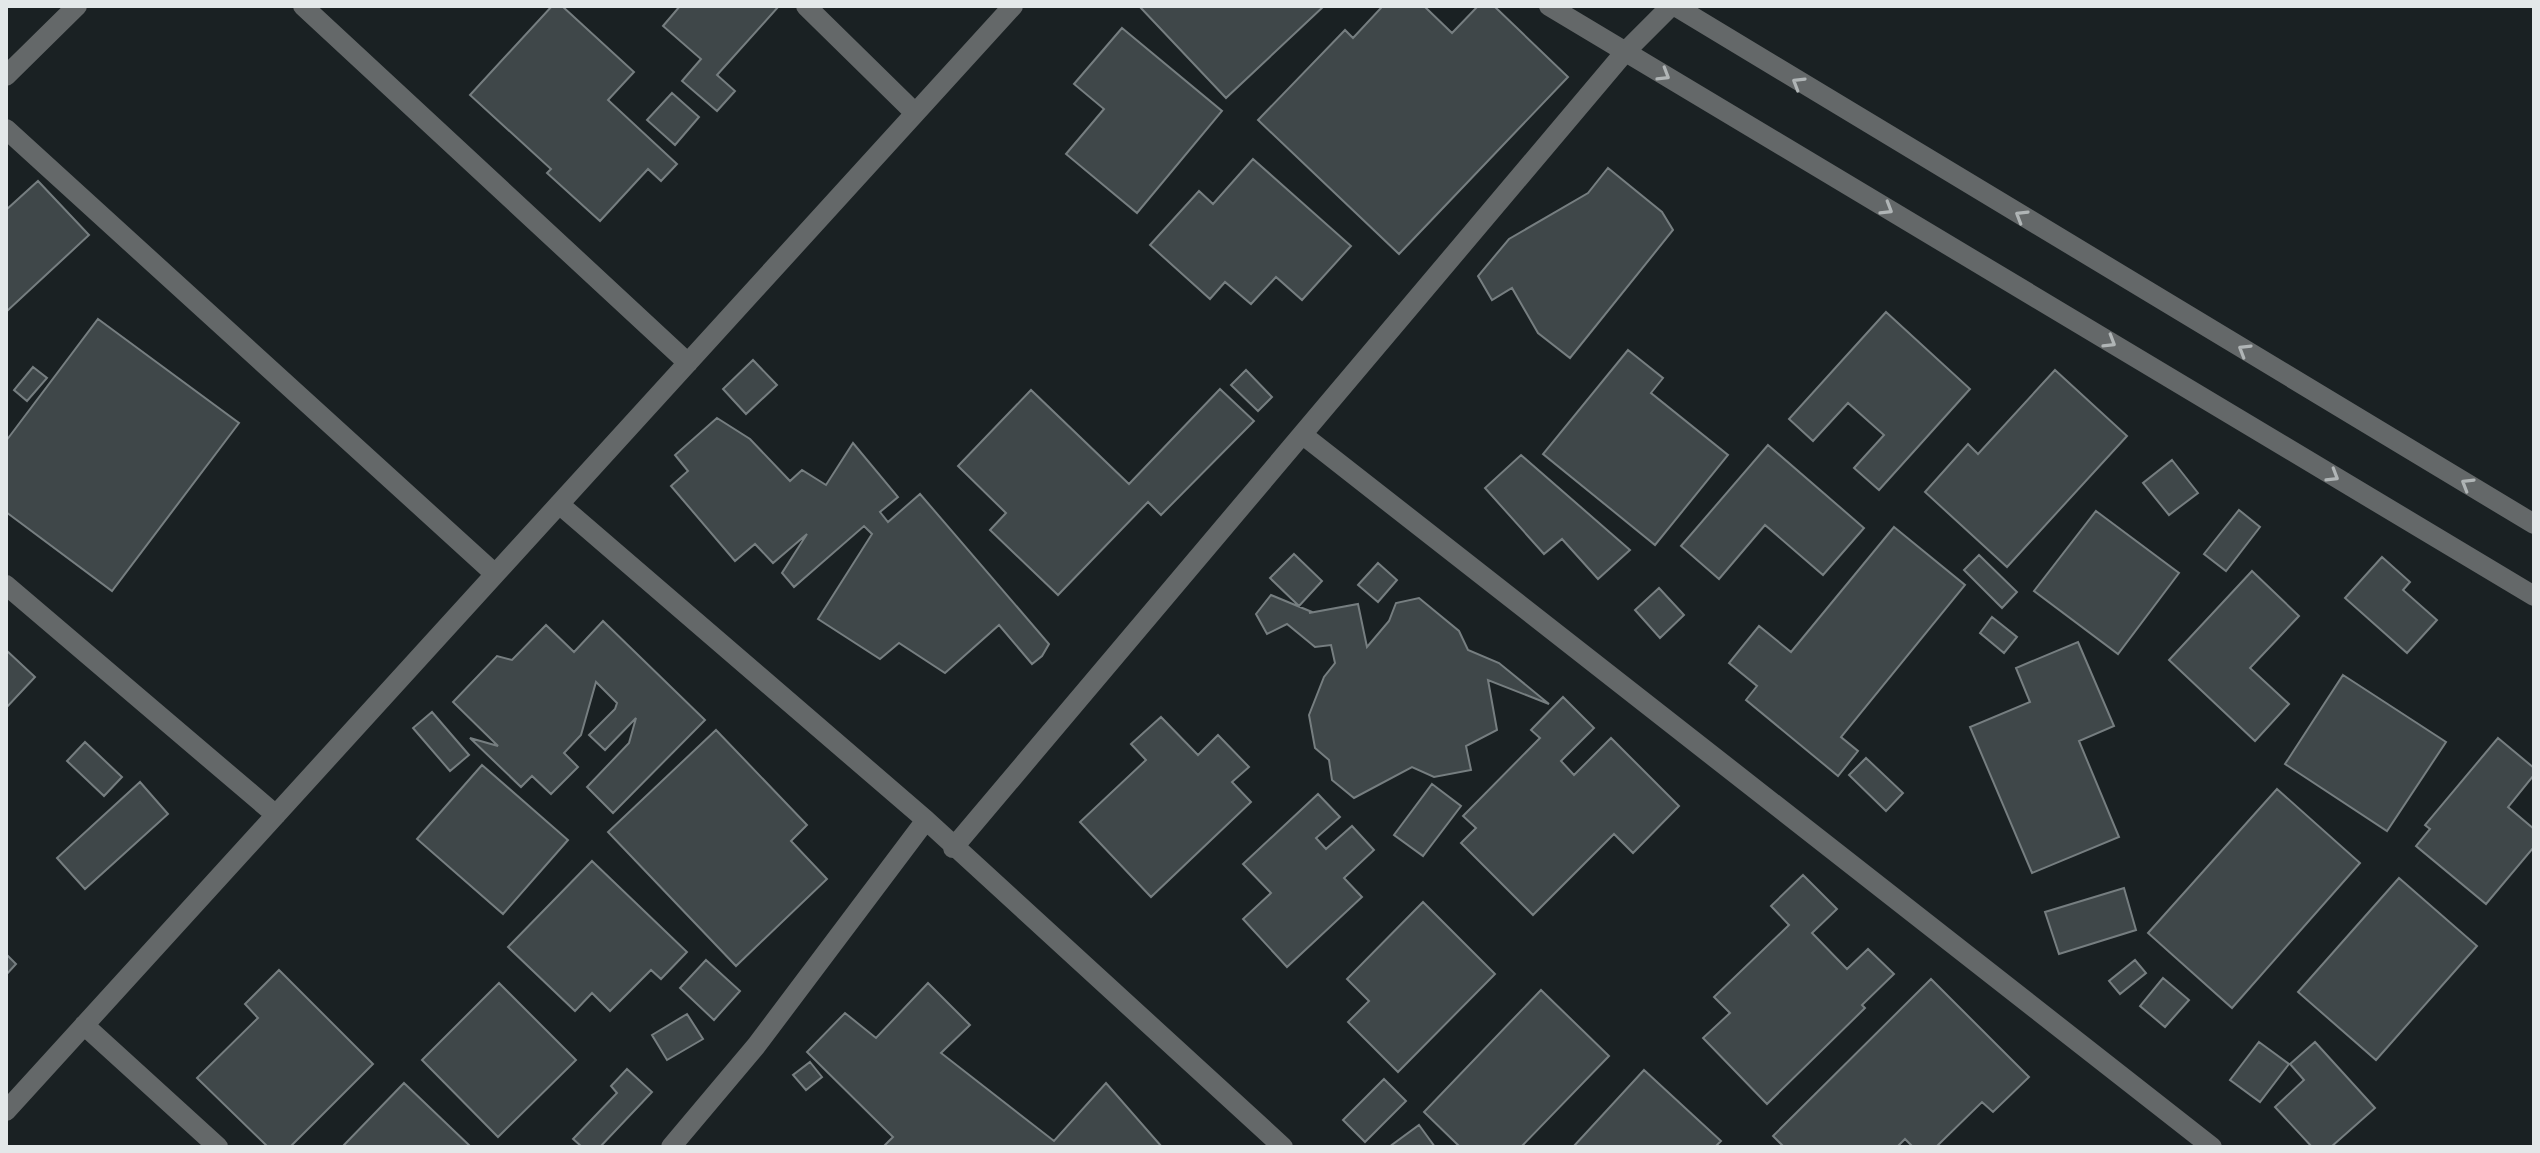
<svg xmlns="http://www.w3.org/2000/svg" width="2540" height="1153" font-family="Lora,serif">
	<rect width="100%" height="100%" fill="#1a2123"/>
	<path fill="#3f4749" stroke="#767e80" stroke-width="2" d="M552,6H562L634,72L608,100L677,164L661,181L648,169L600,221L547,173L551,169L470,95Z
		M680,6H779L717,75L735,91L717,111L682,81L701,59L663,26Z
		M1139,6H1324L1226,98Z
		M1378,6H1424L1452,33L1478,6H1494L1568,77L1399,254L1258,120L1345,30L1353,38L1381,8Z
		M1122,28L1222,111L1137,213L1066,154L1104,109L1074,84Z
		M672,93L699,117L675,145L647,120Z
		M1253,159L1351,246L1302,300L1276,277L1251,304L1225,282L1210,299L1150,245L1199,191L1213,204Z
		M1608,168L1662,212L1673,230L1570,358L1538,333L1512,288L1492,300L1478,276L1509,239L1588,193Z
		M38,181L89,235L6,312V210Z
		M1886,312L1970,389L1879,490L1854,468L1884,435L1848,403L1813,441L1789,419Z
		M98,319L239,423L112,591L6,512V441Z
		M1628,350L1663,378L1651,393L1728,455L1655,545L1543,454Z
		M753,360L777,385L746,414L723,389Z
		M33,367L47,378L27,401L14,390Z
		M1246,370L1272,397L1258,411L1231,385Z
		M2055,370L2127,436L2007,567L1925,492L1968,444L1978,454Z
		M1220,389L1254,421L1161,515L1148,502L1058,595L990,530L1006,513L958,466L1031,390L1129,484Z
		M717,418L750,439L790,481L802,470L826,485L853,443L898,497L880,512L888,522L920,494L1049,644L1042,656L1032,664L999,625L945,673L899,643L880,659L818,619L872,534L864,526L794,587L782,573L807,534L773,563L755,544L735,561L671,486L688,471L675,455Z
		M1768,445L1864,528L1823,575L1765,525L1719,579L1681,546Z
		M1521,455L1630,550L1598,579L1562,539L1544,554L1485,488Z
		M2172,460L2198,493L2169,515L2143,483Z
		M2239,510L2260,527L2226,571L2204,554Z
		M2096,511L2179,573L2118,654L2034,591Z
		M1894,527L1965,585L1841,737L1858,751L1838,776L1746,700L1757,686L1729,663L1759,626L1791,652Z
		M1294,554L1322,581L1299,606L1270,578Z
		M1979,555L2017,592L2002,608L1964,570Z
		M2382,557L2410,582L2403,590L2437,620L2407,653L2345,598Z
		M1378,563L1397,580L1378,602L1358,585Z
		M2252,571L2299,616L2250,668L2289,704L2255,741L2169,660Z
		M1659,588L1684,615L1660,638L1635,610Z
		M1271,595L1312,612L1309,613L1358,604L1367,647L1389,621L1396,603L1419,598L1459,631L1468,650L1499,663L1549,704L1488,680L1497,730L1466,746L1471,770L1434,777L1412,767L1354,798L1332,780L1329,760L1315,748L1309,715L1324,677L1335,663L1331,645L1315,647L1287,624L1267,634L1256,614Z
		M1992,617L2017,637L2004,653L1980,633Z
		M603,621L705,720L613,813L587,787L629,743L636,718L605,750L589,735L615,709L617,703L596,682L581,735L564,753L578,767L551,794L532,776L521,787L470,738L498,746L453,702L497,656L512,660L546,625L574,652Z
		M2078,642L2114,726L2079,741L2119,837L2032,873L1970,727L2030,702L2016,668Z
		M6,650L35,677L6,708Z
		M2343,675L2446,742L2387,831L2285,764Z
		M1563,697L1594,728L1561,761L1574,775L1611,738L1679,806L1633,853L1614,834L1533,915L1461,843L1476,828L1463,816L1540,738L1531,730Z
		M432,712L469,755L450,771L413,728Z
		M1161,717L1198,755L1218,735L1249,767L1232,782L1251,802L1151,897L1080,822L1146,760L1131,744Z
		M716,730L807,825L791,841L827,879L736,966L608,832Z
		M2498,738L2534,768V775L2508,807L2534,829V847L2486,904L2416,846L2430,829L2425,825Z
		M85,742L122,777L104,796L67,761Z
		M1866,758L1903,793L1886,811L1849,775Z
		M482,765L568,840L503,914L417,839Z
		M140,782L168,814L85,889L57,858Z
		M1432,784L1461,806L1423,856L1394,835Z
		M2277,789L2360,863L2232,1008L2148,933Z
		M1318,794L1340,817L1316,838L1326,849L1352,826L1374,850L1344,878L1362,897L1287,967L1243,919L1271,893L1243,864Z
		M592,861L687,952L661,979L651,970L610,1011L592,993L575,1011L508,947Z
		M1803,875L1837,909L1812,933L1847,969L1868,949L1894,974L1862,1005L1865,1008L1767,1104L1703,1038L1730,1013L1714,997L1789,925L1771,906Z
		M2399,878L2477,946L2376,1060L2298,992Z
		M2124,888L2136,930L2059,954L2045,912Z
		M1423,902L1495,974L1398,1072L1348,1022L1369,1001L1347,979Z
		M6,954L16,964L6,975Z
		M706,960L740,991L714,1020L680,988Z
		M2135,960L2146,973L2120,994L2109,981Z
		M279,970L373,1064L290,1147H268L197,1078L258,1018L245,1004Z
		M2163,978L2189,1000L2165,1027L2140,1006Z
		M1931,979L2029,1077L1993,1112L1982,1102L1936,1147H1913L1905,1139L1897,1147H1784L1773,1136Z
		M499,983L576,1060L498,1137L422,1060Z
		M928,983L970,1025L941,1053L1054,1141L1106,1083L1162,1147H883L893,1137L807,1052L845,1013L876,1038Z
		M1541,990L1609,1056L1521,1147H1460L1424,1112Z
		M687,1014L703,1039L667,1060L652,1035Z
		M2259,1042L2289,1064L2260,1102L2230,1080Z
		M2315,1042L2375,1108L2331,1147H2312L2275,1107L2304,1080L2290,1064Z
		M810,1062L822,1077L806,1090L793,1075Z
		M627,1069L652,1092L600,1147H582L573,1139L617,1093L611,1086Z
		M1644,1070L1721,1141L1715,1147H1573Z
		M1384,1079L1406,1101L1365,1142L1343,1120Z
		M404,1083L471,1147H342Z
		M1419,1125L1435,1147H1389Z"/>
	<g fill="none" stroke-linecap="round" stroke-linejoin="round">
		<path stroke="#646869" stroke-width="20" d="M303,6L688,363
			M806,6L915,113
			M1549,6L2534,596
			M1675,6L2534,524
			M6,76L77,6
			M6,129L495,574
			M1303,435L2212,1147
			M559,504L926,820L1283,1147
			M6,585L276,815
			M953,848L1625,52L1671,6
			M84,1025L218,1147
			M6,1111L1013,6
			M671,1147L756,1046L926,820"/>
	</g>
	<defs><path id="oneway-chevron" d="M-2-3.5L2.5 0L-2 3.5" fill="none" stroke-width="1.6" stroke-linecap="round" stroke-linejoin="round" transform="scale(2)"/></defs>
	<g stroke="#b0b5b6">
		<use href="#oneway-chevron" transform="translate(1664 75) rotate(31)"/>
		<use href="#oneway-chevron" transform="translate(1798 83) rotate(-149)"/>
		<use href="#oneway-chevron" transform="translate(1887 209) rotate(31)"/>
		<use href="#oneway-chevron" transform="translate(2021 216) rotate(-149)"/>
		<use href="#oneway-chevron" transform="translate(2110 342) rotate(31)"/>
		<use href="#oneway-chevron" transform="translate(2244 350) rotate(-149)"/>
		<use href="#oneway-chevron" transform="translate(2333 476) rotate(31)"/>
		<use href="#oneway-chevron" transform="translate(2467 484) rotate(-149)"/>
	</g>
	<rect width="2540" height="1153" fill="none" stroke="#e3e8e9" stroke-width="16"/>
</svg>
